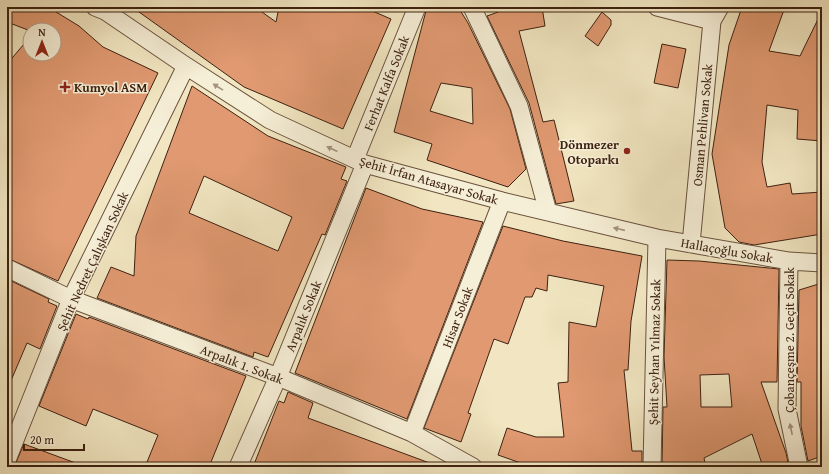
<svg xmlns="http://www.w3.org/2000/svg" width="829" height="474" font-family="'Gentium Book Plus',serif">
	<rect width="100%" height="100%" fill="#f1e6c1"/>
	<filter id="stains"><feTurbulence type="fractalNoise" baseFrequency=".005" numOctaves="4"/><feColorMatrix values="0 0 0 0 .2 0 0 0 0 .09 0 0 0 0 .02 0 0 0 .5 -.17"/></filter>
	<radialGradient id="worn" r=".72"><stop offset=".6" stop-color="#630" stop-opacity="0"/><stop offset="1" stop-color="#630" stop-opacity=".3"/></radialGradient>
	<path fill="#e09971" stroke="#3d2111" fill-rule="evenodd" d="M7,7H48L79,26L103,47L158,73L58,281L7,258V64L30,37V54H54V30H28L7,22Z
		M132,7H255L276,22L279,7H363L391,19L343,129L244,87Z
		M427,7H458L468,23L510,109L526,169L508,187L427,160L432,144L394,132ZM441,83L472,88L473,124L430,111Z
		M512,7H542L545,26L519,31L543,122L554,120L574,201L556,204L529,103L487,16Z
		M742,7H785L769,51L800,56L822,11V141L797,139L798,110L767,105L762,162L767,187L790,183L792,194L822,192V234L754,245L739,242L725,228L712,154L729,45Z
		M602,12L611,20V25L598,46L585,36Z
		M662,44L686,49L678,88L654,83Z
		M192,86L268,136L346,167L341,179L347,181L325,235L322,234L268,357L254,352L253,357L97,298L111,267L134,276L136,236ZM204,176L292,217L278,251L189,213Z
		M366,188L422,209L483,222L407,419L295,373Z
		M503,226L563,241L642,256L631,321L628,370H624L632,451H642V467H532L498,455L507,428L536,437H564L558,383L568,382L569,322L596,327L604,286L548,275L547,291L536,288L532,297H525L508,344L494,339L468,413L471,414L461,442L424,428Z
		M667,260L699,261L779,269L777,382H761L786,453L789,467H763L752,434L704,458L706,467H662L663,407H667L664,357ZM729,374L732,407H701L700,375Z
		M7,279L49,299L48,302L57,306L40,349L27,343L7,390Z
		M822,283V456L808,461L801,426V382H797L799,290Z
		M76,314L88,319L89,317L246,376L209,467H145L158,435L93,409L86,426L39,406Z
		M288,392L313,403L308,418L435,465V467H253L279,401L284,403Z
		M24,444L81,465V467H14Z"/>
	<g fill="none" stroke-linecap="round" stroke-linejoin="round">
		<defs>
			<path id="minor" d="M95,7L105,11L186,66L270,120L365,164L502,201L657,238L789,261L822,263
				M472,7L519,106L548,212
				M657,7L712,21
				M355,159L417,7
				M691,244L712,21L720,7
				M789,261L787,409L799,467
				M7,268L71,299L278,377L412,433L473,467
				M412,433L502,201
				M7,460L71,299L186,66
				M238,467L278,377L365,164
				M652,467L657,238"/>
		</defs>
		<use href="#minor" stroke="#6a523d" stroke-width="19"/>
		<use href="#minor" stroke="#f6efd7" stroke-width="17"/>
	</g>
	<defs><path id="oneway-solid" d="M-6-.8H1V-3.2L6.5 0L1 3.2V.8H-6Z"/></defs>
	<g fill="#a3927e">
		<use href="#oneway-solid" transform="translate(218 87) rotate(-148)"/>
		<use href="#oneway-solid" transform="translate(332 149) rotate(-155)"/>
		<use href="#oneway-solid" transform="translate(619 229) rotate(-167)"/>
		<use href="#oneway-solid" transform="translate(791 429) rotate(-102)"/>
	</g>
	<g fill="#8f2418" stroke="#f6efd7" stroke-width="1.5">
		<path d="M63 81h4v4h4v4h-4v4h-4v-4h-4v-4h4z"/>
		<circle cx="627" cy="151" r="4"/>
	</g>
	<g text-anchor="middle" stroke-width="3" stroke-linejoin="round" paint-order="stroke">
		<g font-size="13" fill="#3d2111" stroke="#f6efd7">
			<text transform="translate(386 83) rotate(-68)" y="5">Ferhat Kalfa Sokak</text>
			<text transform="translate(702 125) rotate(-85)" y="5">Osman Pehlivan Sokak</text>
			<text transform="translate(429 180) rotate(16)" y="5">Şehit İrfan Atasayar Sokak</text>
			<text transform="translate(727 250) rotate(10)" y="5">Hallaçoğlu Sokak</text>
			<text transform="translate(92 261) rotate(-65)" y="5">Şehit Nedret Çalışkan Sokak</text>
			<text transform="translate(303 316) rotate(-68)" y="5">Arpalık Sokak</text>
			<text transform="translate(457 317) rotate(-69)" y="5">Hisar Sokak</text>
			<text transform="translate(789 340) rotate(-90)" y="5">Çobançeşme 2. Geçit Sokak</text>
			<text transform="translate(654 352) rotate(-89)" y="5">Şehit Seyhan Yılmaz Sokak</text>
			<text transform="translate(242 364) rotate(21)" y="5">Arpalık 1. Sokak</text>
		</g>
		<g font-size="13" font-weight="bold" fill="#3d2111" stroke="#f6efd7" text-anchor="start">
			<text x="74" y="92">Kumyol ASM</text>
			<text x="619" y="149" text-anchor="end">Dönmezer<tspan x="619" dy="15">Otoparkı</tspan></text>
		</g>
	</g>
	<rect width="829" height="474" fill="none" stroke="#f1e6c1" stroke-width="24"/>
	<rect x="8" y="8" width="813" height="458" fill="none" stroke="#3d2111" stroke-width="2"/>
	<rect x="12" y="12" width="805" height="450" fill="none" stroke="#3d2111"/>
	<g transform="translate(42 42)"><circle r="19" fill="#f6efd7" stroke="#ac9d88"/>
	<path d="M0-3L7 15L0 10L-7 15Z" fill="#8f2418"/>
	<text y="-6" font-size="11" font-weight="bold" text-anchor="middle" fill="#3d2111">N</text>
	</g>
	<path d="M24 444v6h60v-6" fill="none" stroke="#3d2111" stroke-width="2"/>
	<text x="30" y="444" font-size="12" fill="#3d2111" stroke="#f6efd7" stroke-width="3" paint-order="stroke">20 m</text>
	<rect width="100%" height="100%" filter="url(#stains)"/>
	<rect width="100%" height="100%" fill="url(#worn)"/>
</svg>
